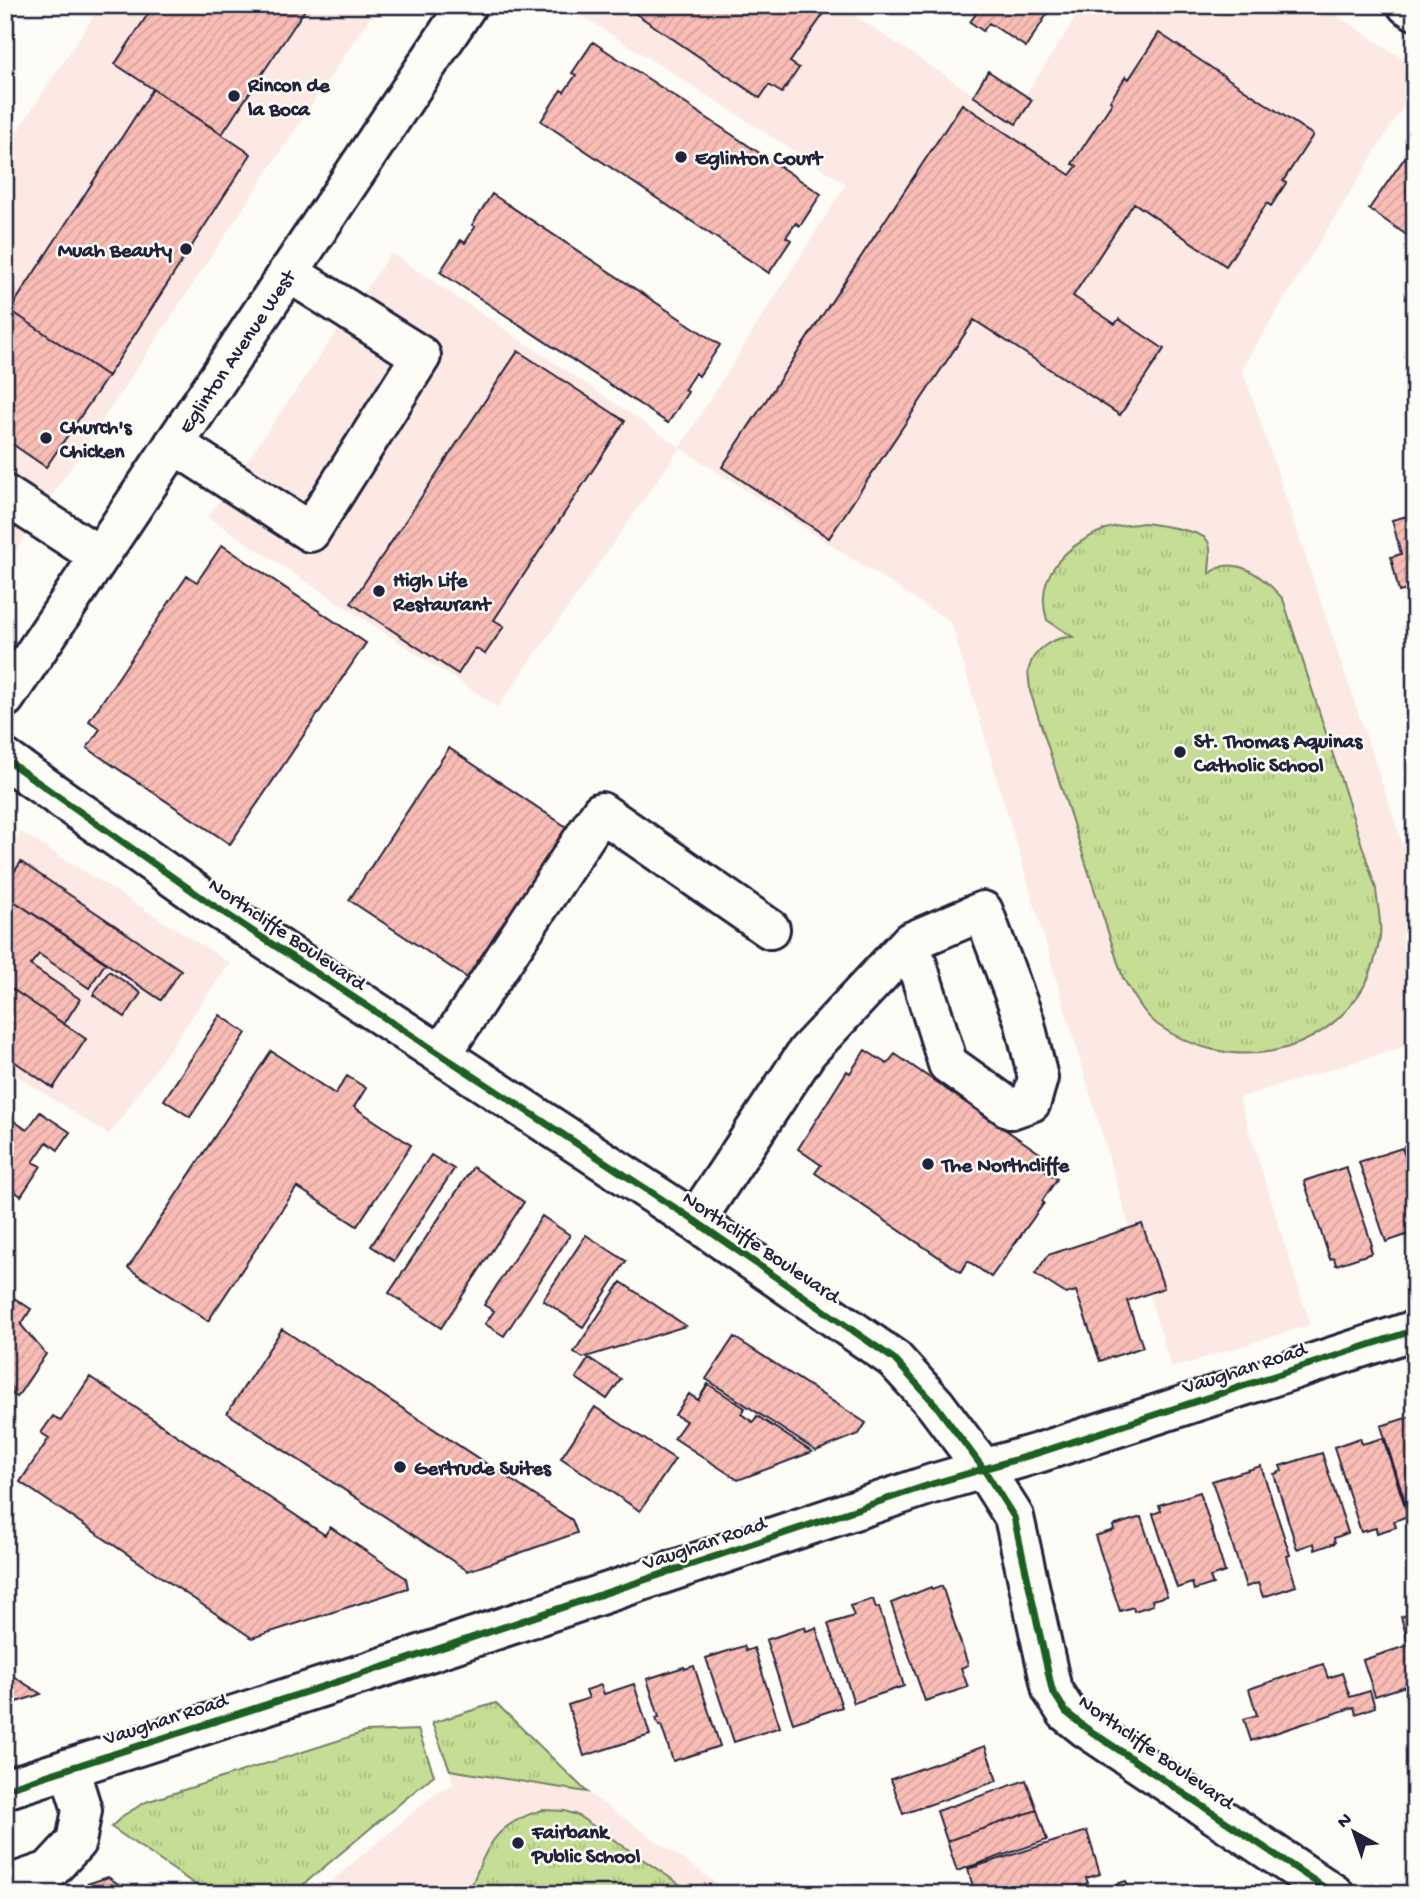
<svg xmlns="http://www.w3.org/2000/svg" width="1420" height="1899" font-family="'Gochi Hand',sans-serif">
	<defs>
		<pattern id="grass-tufts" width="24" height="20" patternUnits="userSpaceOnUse" patternTransform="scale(1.75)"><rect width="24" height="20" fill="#c5dd94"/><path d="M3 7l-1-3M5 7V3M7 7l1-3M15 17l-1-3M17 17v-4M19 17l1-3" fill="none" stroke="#a9bd80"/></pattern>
		<pattern id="building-hatch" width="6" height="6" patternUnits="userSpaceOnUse" patternTransform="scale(1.75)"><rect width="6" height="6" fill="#f9bdb6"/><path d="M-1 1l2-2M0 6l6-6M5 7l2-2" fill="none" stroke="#d5a29d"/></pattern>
	</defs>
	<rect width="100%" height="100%" fill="#fdfcf7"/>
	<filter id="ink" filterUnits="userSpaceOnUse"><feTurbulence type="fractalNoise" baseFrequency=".0143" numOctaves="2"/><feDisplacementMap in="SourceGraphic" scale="14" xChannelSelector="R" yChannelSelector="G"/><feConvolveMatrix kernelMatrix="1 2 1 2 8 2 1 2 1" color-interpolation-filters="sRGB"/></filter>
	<g filter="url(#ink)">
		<path fill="#fce9e4" d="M101,5H378L5,567V150Z
			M565,5H839L1010,119L1084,5H1321L1415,67V87L1242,368L1415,881V1043L1239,1098L1310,1325L1171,1368L951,622L680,448L498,707L208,517L391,253L680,447L846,184Z
			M21,832L230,963L109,1135L5,1068V856Z
			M450,1770L587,1792L732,1894H316L440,1790L453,1785Z"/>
		<path fill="url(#grass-tufts)" stroke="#748068" stroke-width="2" d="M1144,523C1157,525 1200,530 1207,540C1213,549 1209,564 1209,574C1214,571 1219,567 1224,566C1247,562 1270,584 1283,599L1376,889C1377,904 1382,922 1380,937C1378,950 1372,971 1366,983C1323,1060 1228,1074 1158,1025C1143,1014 1133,994 1123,978L1030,691C1030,683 1027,675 1029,668C1034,649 1054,636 1073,637L1047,620C1033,574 1067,545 1106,529C1117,525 1132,525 1144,523Z
			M496,1703L587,1792L450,1770L432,1723Z
			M418,1730L434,1775L292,1894H209L111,1827L124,1815L146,1802L365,1732Z
			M542,1810L565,1811L577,1815L694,1894H468C487,1849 491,1825 542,1810Z"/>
		<path fill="url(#building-hatch)" stroke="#22223b" stroke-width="2" d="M154,5H308L222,134L115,64Z
			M623,5H815L825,12L790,62L799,68L782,93L769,85L760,98Z
			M962,5H1053L1026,47L989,23L983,31L970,22L976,14Z
			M1159,33L1313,135L1283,181L1286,183L1271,206L1267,203L1226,266L1134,203L1073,296L1115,324L1119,319L1164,349L1120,415L974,320L829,538L722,467L962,104L1070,175L1077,166L1072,164L1112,103L1110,101L1126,76L1129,79Z
			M593,42L821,194L800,226L796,223L786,237L791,240L769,273L541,121L561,90L564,92L576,75L572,73Z
			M988,71L1032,100L1016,124L973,96Z
			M153,89L251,154L108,376L10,310Z
			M1415,143V227L1408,236L1369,209Z
			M492,194L720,345L699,376L695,373L684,390L688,392L668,423L440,272L461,240L465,243L475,227L472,225Z
			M10,310L108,376L46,467L5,439V317Z
			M518,351L625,421L494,620L504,626L485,654L475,648L458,674L351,603Z
			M1415,514V588L1399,592L1391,557L1401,554L1392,520Z
			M222,545L366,643L230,844L87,748L100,729L89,721L187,576L197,582Z
			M449,748L574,832L475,983L349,900Z
			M21,862L181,970L161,1000L5,895V885Z
			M5,895L106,962L89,988L39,954L30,965L80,999L64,1024L5,984Z
			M109,971L141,993L125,1017L93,995Z
			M5,984L86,1039L53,1088L5,1055Z
			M220,1015L246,1033L190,1117L164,1100Z
			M865,1050L887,1064L895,1054L1041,1154L1035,1163L1057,1179L1042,1201L1044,1203L991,1277L968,1261L961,1272L815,1173L821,1165L798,1149L847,1071L850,1073Z
			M271,1051L335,1094L347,1076L366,1088L354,1107L411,1145L357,1226L297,1187L208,1321L128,1268Z
			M40,1112L70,1132L58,1150L47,1142L33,1162L41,1166L21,1196L14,1191L5,1203V1115L27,1130Z
			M1415,1143V1179L1404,1146Z
			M1402,1148L1415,1185V1232L1386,1242L1359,1162Z
			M431,1155L454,1169L394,1261L371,1246Z
			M473,1167L524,1202L441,1328L389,1293Z
			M1346,1167L1372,1245L1370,1246L1372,1253L1336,1265L1334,1258L1330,1259L1304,1181Z
			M542,1216L570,1235L504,1336L485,1324L494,1311L484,1305Z
			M1142,1224L1164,1288L1127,1301L1143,1347L1100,1361L1076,1291L1066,1294L1035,1274L1048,1255Z
			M586,1235L626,1261L583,1327L543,1300Z
			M621,1282L686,1326L583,1358L574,1352Z
			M5,1292L31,1309L21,1325L46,1354L17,1397L5,1389Z
			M282,1329L572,1520L577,1533L468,1571L227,1413Z
			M734,1337L866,1423L859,1434L816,1451L706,1379Z
			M589,1358L621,1379L607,1399L576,1378Z
			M90,1377L325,1535L330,1527L348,1539L406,1578L408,1588L252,1638L20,1482L49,1438L41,1433L53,1416L61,1421Z
			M708,1384L745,1408L741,1414L753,1422L757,1416L812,1452L738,1480L674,1438L686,1421L675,1415L689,1394L698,1400Z
			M595,1407L675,1459L640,1511L561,1458Z
			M1415,1415V1532L1381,1426Z
			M1360,1438L1362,1444L1383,1438L1408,1516L1394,1521L1396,1527L1377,1533L1376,1528L1361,1532L1334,1447Z
			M1322,1453L1348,1533L1334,1538L1335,1543L1315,1550L1314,1543L1297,1549L1274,1474L1282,1471L1280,1466Z
			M1261,1466L1290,1555L1287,1556L1296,1586L1263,1597L1258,1583L1246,1587L1212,1481Z
			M1200,1492L1225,1572L1210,1577L1213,1584L1194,1590L1192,1583L1177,1588L1153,1514L1161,1511L1159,1505Z
			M1141,1517L1167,1596L1152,1600L1153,1605L1134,1611L1133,1607L1120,1611L1095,1536L1114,1530L1113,1526Z
			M942,1586L968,1665L961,1668L968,1687L925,1701L891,1603L931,1587L932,1590Z
			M873,1599L876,1608L879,1607L904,1686L854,1703L828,1624L854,1616L850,1606Z
			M1415,1612V1683L1375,1696L1363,1660L1409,1645L1401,1617Z
			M805,1627L806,1631L816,1628L842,1707L793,1723L766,1640Z
			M744,1646L746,1651L754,1648L780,1727L734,1742L706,1658Z
			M1323,1664L1328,1678L1342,1673L1350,1697L1370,1691L1375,1707L1356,1714L1354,1707L1251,1741L1244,1719L1257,1715L1249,1689Z
			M694,1666L720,1746L673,1761L661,1725L659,1726L656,1718L659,1717L647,1679L684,1667L685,1669Z
			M5,1671L41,1694L5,1706Z
			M634,1684L650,1735L584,1756L568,1705L589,1698L586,1690L601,1685L604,1694Z
			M985,1746L997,1781L903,1814L891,1779Z
			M1026,1780L1037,1810L947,1841L937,1811Z
			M1037,1810L1047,1840L957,1871L947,1841Z
			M1087,1831L1100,1874L1086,1878L1088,1883L1055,1894H975L968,1869Z
			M108,1877L133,1894H57Z
			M1126,1881L1131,1894H1086Z"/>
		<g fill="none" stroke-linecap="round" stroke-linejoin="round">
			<defs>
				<path id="minor" d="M1407,5L1415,10
					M174,444L310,532L421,356L288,272
					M5,495L99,556
					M5,759L211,904L695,1221L894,1359L935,1404L983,1468L1014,1517L1052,1690L1066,1712L1086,1728L1334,1894
					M441,1055L601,812L770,929
					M695,1221L807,1052L910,942L983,911L1024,1020L1038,1078L1031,1102L1011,1109L948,1064L910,942
					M5,1789L402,1661L932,1484L1038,1453L1415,1330
					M5,1886L49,1871L76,1842L82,1810L69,1768"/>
				<path id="major" d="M5,698L467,5"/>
			</defs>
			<use href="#minor" stroke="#22223b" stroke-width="44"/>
			<use href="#major" stroke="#22223b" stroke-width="44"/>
			<use href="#minor" stroke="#fdfcf7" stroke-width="38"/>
			<use href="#major" stroke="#fdfcf7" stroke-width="38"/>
			<defs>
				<path id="cycleway" d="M5,759L211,904L695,1221L894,1359L935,1404L983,1468L1014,1517L1052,1690L1066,1712L1086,1728L1334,1894
					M5,1789L402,1661L932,1484L1038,1453L1415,1330"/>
			</defs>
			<use href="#cycleway" stroke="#fdfcf7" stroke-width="11"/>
			<use href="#cycleway" stroke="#1b5e20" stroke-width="7"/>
		</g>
	</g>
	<g fill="#22223b" stroke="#fdfcf7" stroke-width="2.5">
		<circle cx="234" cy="96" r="7"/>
		<circle cx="681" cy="157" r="7"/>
		<circle cx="186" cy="249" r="7"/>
		<circle cx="46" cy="438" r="7"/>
		<circle cx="379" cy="591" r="7"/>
		<circle cx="1180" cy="752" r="7"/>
		<circle cx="928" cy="1164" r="7"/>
		<circle cx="400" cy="1467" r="7"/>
		<circle cx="518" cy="1843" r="7"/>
	</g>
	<g text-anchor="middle" stroke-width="5" stroke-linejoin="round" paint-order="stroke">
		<g font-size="21" font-weight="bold" fill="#22223b" stroke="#fdfcf7" text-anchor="start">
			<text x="248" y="91">Rincon de<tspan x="248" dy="24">la Boca</tspan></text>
			<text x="695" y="164">Eglinton Court</text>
			<text x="172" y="256" text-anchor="end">Muah Beauty</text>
			<text x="60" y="433">Church's<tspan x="60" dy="24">Chicken</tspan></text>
			<text x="393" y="586">High Life<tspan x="393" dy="24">Restaurant</tspan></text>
			<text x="1194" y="747">St. Thomas Aquinas<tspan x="1194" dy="24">Catholic School</tspan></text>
			<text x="942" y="1171">The Northcliffe</text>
			<text x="414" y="1474">Gertrude Suites</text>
			<text x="532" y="1838">Fairbank<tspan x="532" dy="24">Public School</tspan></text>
		</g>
		<g font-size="21" fill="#22223b" stroke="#fdfcf7">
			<text transform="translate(236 351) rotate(-56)" y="7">Eglinton Avenue West</text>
			<text transform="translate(288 933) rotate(34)" y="7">Northcliffe Boulevard</text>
			<text transform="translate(762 1246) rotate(34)" y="7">Northcliffe Boulevard</text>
			<text transform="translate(1244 1367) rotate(-18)" y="7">Vaughan Road</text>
			<text transform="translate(704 1542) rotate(-19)" y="7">Vaughan Road</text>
			<text transform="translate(165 1718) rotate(-18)" y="7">Vaughan Road</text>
			<text transform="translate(1157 1751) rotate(35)" y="7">Northcliffe Boulevard</text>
		</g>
	</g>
	<rect width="1420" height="1899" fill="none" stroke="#fdfcf7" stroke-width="28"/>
	<rect x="14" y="14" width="1392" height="1871" fill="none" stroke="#22223b" stroke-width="2.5" filter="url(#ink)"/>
	<g transform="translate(1354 1832) rotate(320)" stroke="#fdfcf7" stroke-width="5" paint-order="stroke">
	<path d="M0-5L12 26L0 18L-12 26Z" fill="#22223b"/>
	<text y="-10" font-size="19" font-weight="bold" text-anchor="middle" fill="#22223b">N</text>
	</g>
</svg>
